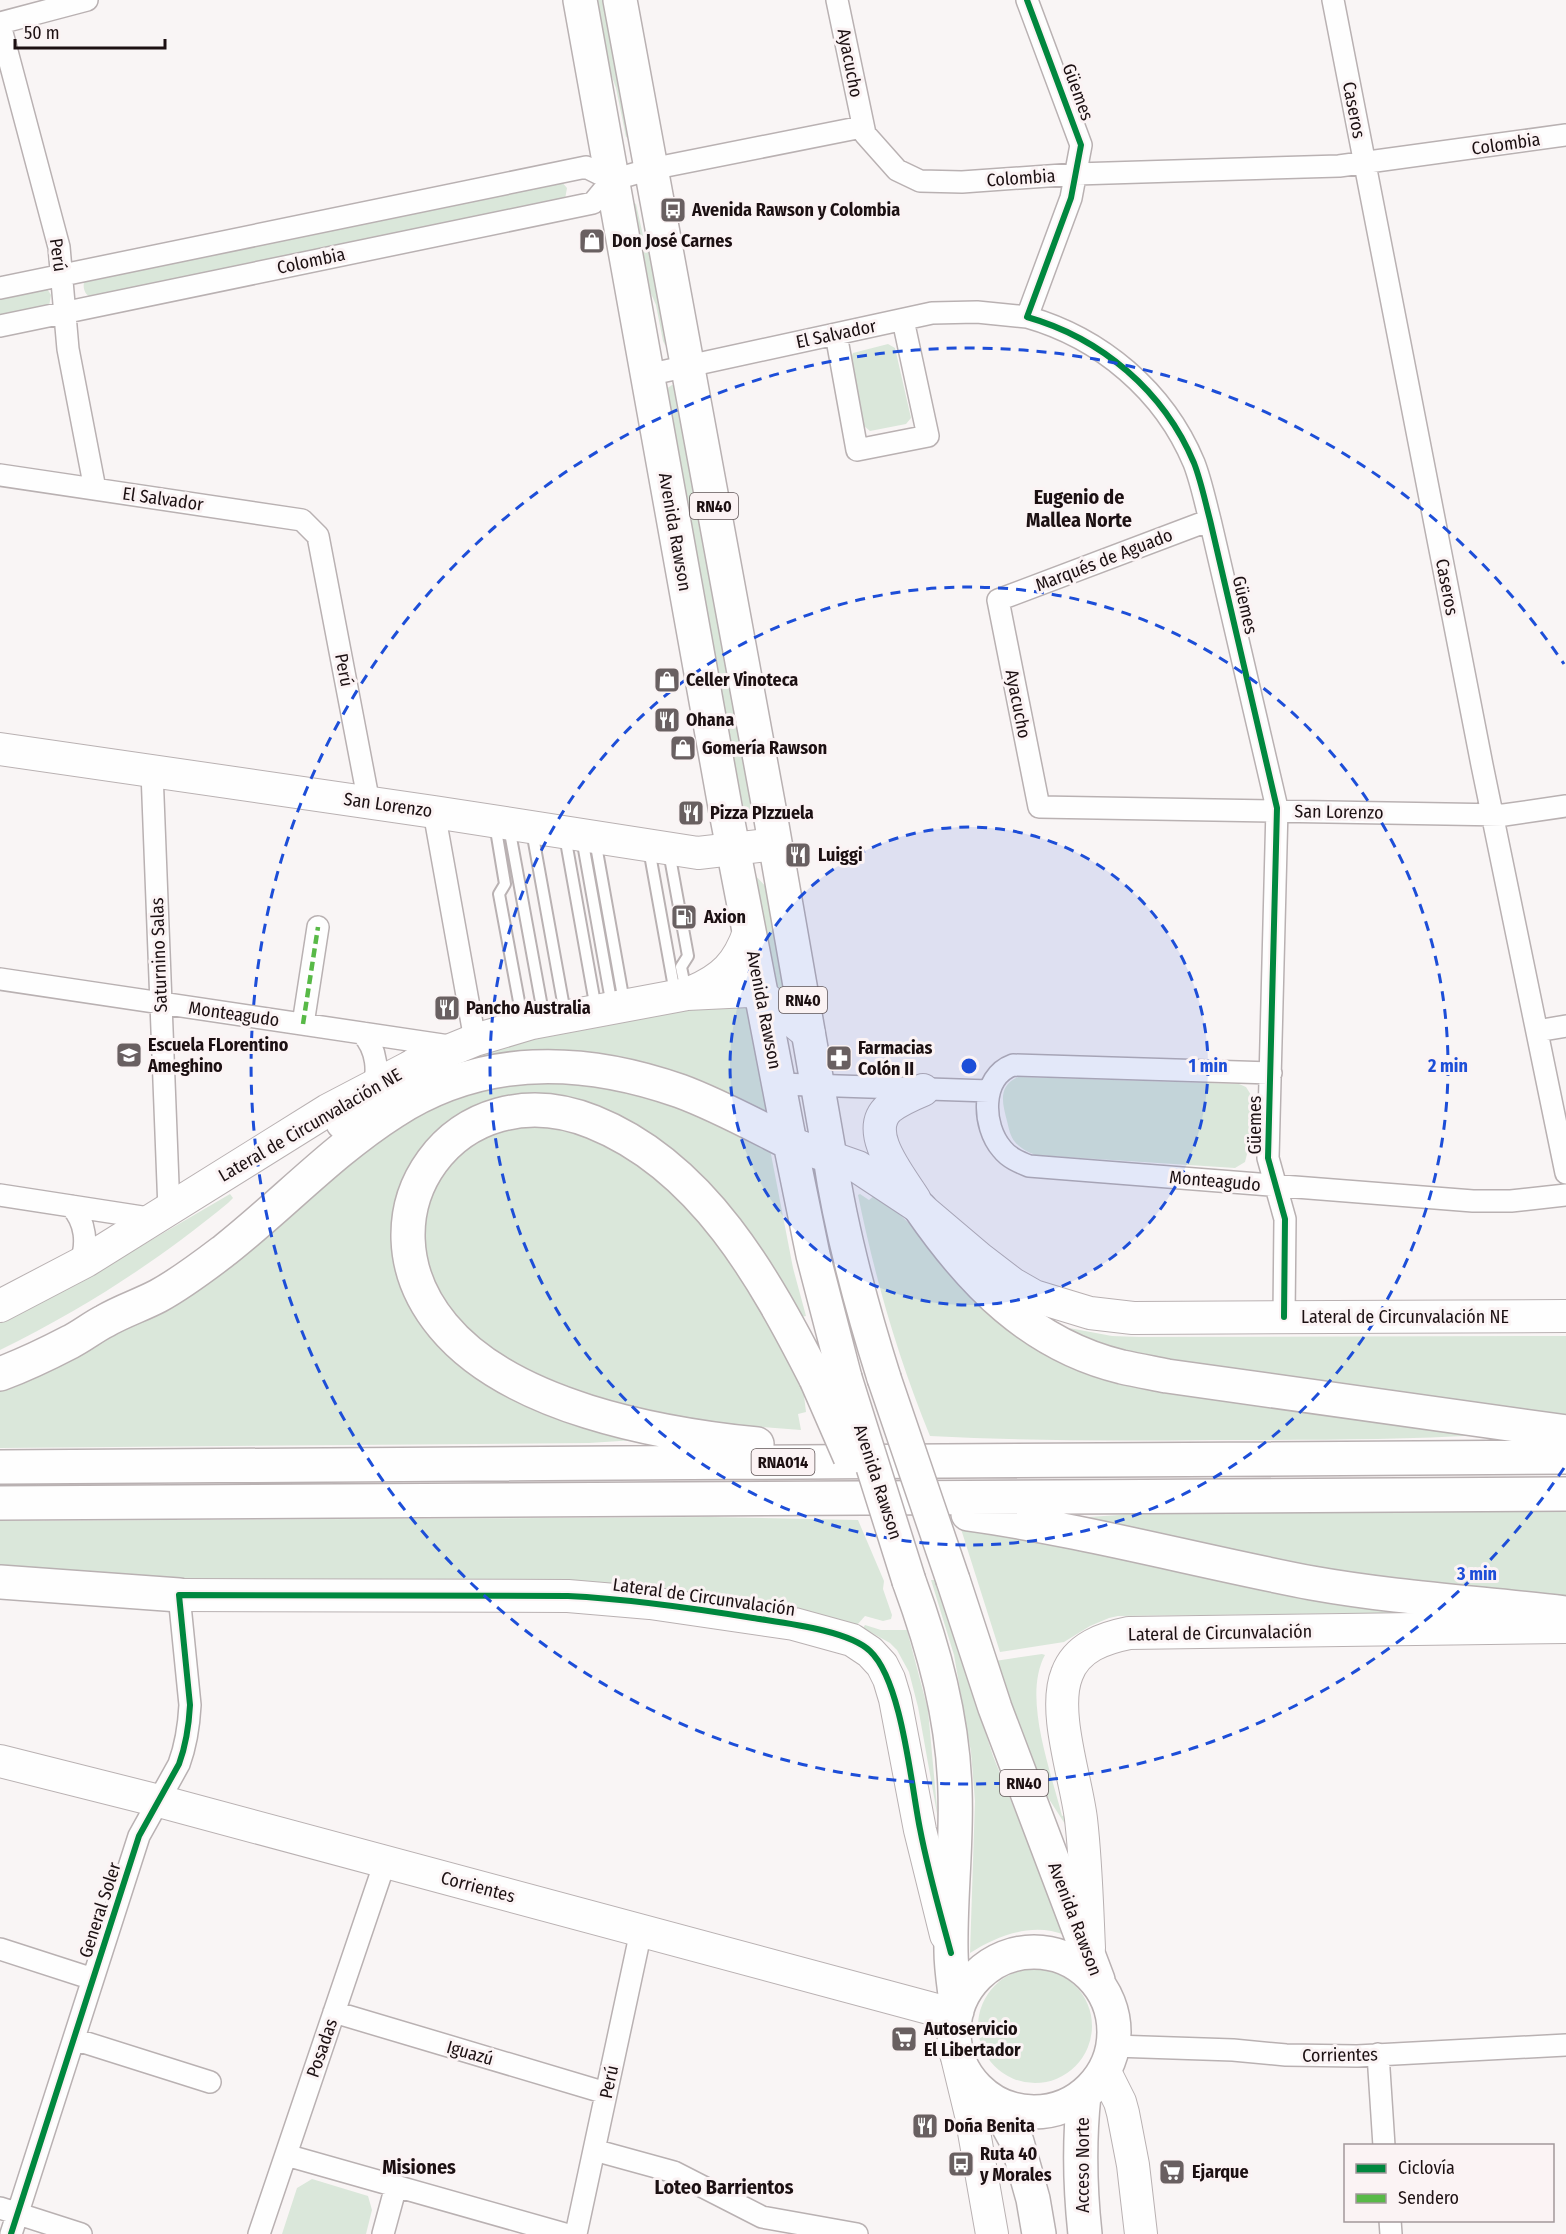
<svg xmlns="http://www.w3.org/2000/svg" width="1566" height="2234" font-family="'Fira Sans Condensed',sans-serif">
	<rect width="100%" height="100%" fill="#f9f5f5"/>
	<path fill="#dae7da" d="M592,0H608L630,139L626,137L616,88L601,46Z
		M561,181L567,188L565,199L91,297C84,294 83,288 84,281Z
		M631,201L636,204L644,240L653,264L669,346L665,345L663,341L656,305L643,275Z
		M46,287L51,295L49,306L0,316V297Z
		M888,344L895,348L911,418L906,424L870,431L864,426L850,359L853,353Z
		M672,385H675L755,817L744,820L666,389Z
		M754,874L768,889L792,1004L773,991Z
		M746,999L769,1116L545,1056L425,1076L516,1041Z
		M1018,1077L1239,1084L1246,1087L1251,1095L1249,1146L1245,1162L1235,1168L1035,1155C1028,1152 1021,1149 1015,1142C1010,1136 1009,1129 1007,1121C1002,1102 998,1086 1018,1077Z
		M486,1081L625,1083L769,1144L793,1268L806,1316L795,1318L715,1200L549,1099L412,1173L429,1320L651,1439L589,1443L0,1448V1390L64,1363L136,1323L397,1119Z
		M519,1124L586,1133L649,1170L678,1196L739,1270L802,1379L806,1412L798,1414L801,1430C738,1425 673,1422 612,1404C534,1382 416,1326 424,1229C425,1219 425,1207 427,1198C429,1190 454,1154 461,1150C478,1139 500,1132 519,1124Z
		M230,1194L233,1198L228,1203C155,1263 85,1308 0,1350V1322L83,1280Z
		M860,1194L869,1200L875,1195L892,1207L1019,1329L1485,1435C1394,1440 1303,1440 1212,1440C1118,1441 1024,1441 930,1436C898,1358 875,1278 858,1195Z
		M1069,1328L1112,1336L1139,1337L1566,1336V1417L1156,1360L1090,1343Z
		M1566,1511V1604L1389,1586L1073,1518L1135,1514Z
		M710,1517L858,1520L884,1581L883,1589L892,1615L891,1619L883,1621L865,1616L857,1625L244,1585L0,1567V1521Z
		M961,1529L1009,1533L1467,1612L1118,1616L1109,1618L1090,1626L1064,1642L1000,1652Z
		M931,1580H937L993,1756L1065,1935C1033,1922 998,1935 970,1953L975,1801L971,1752L954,1655Z
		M865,1625L881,1630H907L928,1710L938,1819L918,1707L909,1672L897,1650L890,1643L863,1628Z
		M1042,1654L1045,1655C1022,1697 1051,1771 1062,1816L1065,1815V1824L1047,1796L995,1661Z
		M978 2026a57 57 0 1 1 114 0a57 57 0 1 1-114 0Z
		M312,2179L368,2196L372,2210L366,2234H282L297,2188Z"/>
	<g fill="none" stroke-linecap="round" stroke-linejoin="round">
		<defs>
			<path id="lane" d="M495,824L505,884L499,894L523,1023
				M509,827L544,1018
				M532,831L565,1013
				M565,836L596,1009
				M582,838L612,1006
				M595,840L624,1002
				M649,849L675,993
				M669,852L688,956L681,967L686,991"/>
			<path id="street" d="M837,0L865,134L897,170L920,181L962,182L1076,174L1339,166L1566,135
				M1027,0L1081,145L1071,198L1027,317C1101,338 1164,391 1194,463C1201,481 1205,501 1210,520L1277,808L1268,1158L1285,1219L1284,1317
				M1333,0L1482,765L1566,1173
				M0,23L87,0
				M0,25L59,247L68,349L95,489
				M0,288L586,167L612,180
				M0,326L593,203L612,180L651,169L862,127
				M836,334L857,450L928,436L903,320
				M647,375L932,313L977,312L1027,317
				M0,475L302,520L318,536L369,803
				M1210,520L998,600L1039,807L1504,815L1566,806
				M152,772L169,1210
				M434,812L475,1040
				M0,979L456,1047
				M303,1024L318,927
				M1537,1031L1566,1026
				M362,1033C377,1049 380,1073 371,1094
				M1271,1073L1013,1065C980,1077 982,1126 1002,1149C1009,1158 1019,1162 1029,1166L1473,1201H1511L1566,1195
				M779,1084L989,1091
				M0,1195L155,1219
				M71,1206C86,1222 88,1244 80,1264
				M0,1949L93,1979
				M334,2012L606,2093
				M74,2039L210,2082
				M1114,2046L1233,2050L1286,2055L1357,2056L1566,2045
				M1378,2054L1384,2146
				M594,2150L674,2172L762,2217L857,2234
				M286,2155L565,2234
				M0,2208L81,2234
				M1390,2220L1391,2234
				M11,2234L139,1836L179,1764C186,1745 189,1724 190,1705L179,1595
				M259,2234L385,1862
				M383,2234L396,2186
				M576,2234L641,1931"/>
			<path id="secondary" d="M0,749L434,812L698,853L775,844
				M692,992C723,979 738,964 749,932
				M790,1143L858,1167L920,1208L979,1258L1013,1284L1034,1296L1090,1313L1133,1318L1566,1316
				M915,1200C901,1177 862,1132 889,1108C899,1100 911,1095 923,1090
				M0,1306L86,1261L328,1110L416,1064L475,1040L532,1023L687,994L749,991L761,995L809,1034
				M179,1595L568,1596L650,1603L794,1624L852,1640L870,1652L882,1665L889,1679L895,1699L920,1830L946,1935
				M0,1761L159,1801L955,2015
				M1089,1948C1087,1904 1086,1862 1081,1819C1076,1778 1052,1711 1067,1674C1077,1647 1104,1638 1129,1633L1566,1627
				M956,2053L971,2115L992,2234
				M1105,2072L1120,2102L1123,2113L1133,2165L1141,2234"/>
			<path id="primary" d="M580,0L726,812L790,1143
				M620,0L769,808L830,1157"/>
			<path id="highway" d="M343,1123L416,1064
				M830,1157C841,1232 861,1305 884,1378
				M920,1208C971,1282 1031,1345 1122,1367C1136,1370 1152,1373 1167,1376L1566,1432
				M0,1374C24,1365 47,1354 70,1342C82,1336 93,1327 105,1321C122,1311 141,1305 158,1296C182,1283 204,1266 225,1250C282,1205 332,1151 393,1112C482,1054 583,1057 680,1091C718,1105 754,1125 790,1143L813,1255L845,1378
				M757,1444C658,1434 510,1407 443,1326C350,1214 457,1067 593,1122C703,1166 765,1279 816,1379
				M0,1467L1566,1457
				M0,1503L1566,1494
				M968,1514C1084,1530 1197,1561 1312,1583C1396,1598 1482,1603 1566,1613
				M953,1580L995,1708L1098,1980
				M909,1581C934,1649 953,1718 955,1791C957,1844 950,1898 951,1951C951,1971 955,1991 957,2011
				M0,1582L179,1595
				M954 2032a80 80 0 1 1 160 0a80 80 0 1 1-160 0Z
				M1084,2095C1079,2141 1080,2188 1085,2234
				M995,2102L1017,2142L1033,2199L1039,2234"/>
		</defs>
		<use href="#lane" stroke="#b9b1b2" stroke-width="14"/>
		<use href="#street" stroke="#b9b1b2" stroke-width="24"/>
		<use href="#secondary" stroke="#b9b1b2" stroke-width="34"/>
		<use href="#primary" stroke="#b9b1b2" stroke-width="36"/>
		<use href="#highway" stroke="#b9b1b2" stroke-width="36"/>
		<use href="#lane" stroke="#fefefe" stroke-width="10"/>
		<use href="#street" stroke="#fefefe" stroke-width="21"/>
		<use href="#secondary" stroke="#fefefe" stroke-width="32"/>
		<use href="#primary" stroke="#fefefe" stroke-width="33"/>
		<use href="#highway" stroke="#fefefe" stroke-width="33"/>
		<defs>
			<path id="highway-bridge" d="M845,1378L909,1581
				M884,1378L953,1580
				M816,1379L850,1457"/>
		</defs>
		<use href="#highway-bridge" stroke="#b9b1b2" stroke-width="36" stroke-linecap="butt"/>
		<use href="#highway-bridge" stroke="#fefefe" stroke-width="33"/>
		<path stroke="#58b947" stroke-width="4.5" stroke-dasharray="9 4.5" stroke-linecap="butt" d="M303,1024L318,927"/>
		<defs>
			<path id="cycleway" d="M1027,0L1081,145L1071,198L1027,317C1101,338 1164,391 1194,463C1201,481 1205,501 1210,520L1277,808L1268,1158L1285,1219L1284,1317
				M11,2234L139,1836L179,1764C186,1745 189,1724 190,1705L179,1595L568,1596C631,1599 692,1608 753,1618C784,1623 848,1630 870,1651C902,1681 911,1785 920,1829C928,1871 940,1912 951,1953"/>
		</defs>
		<use href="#cycleway" stroke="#fbf3f4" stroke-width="10"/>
		<use href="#cycleway" stroke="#00873e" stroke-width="6"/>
	</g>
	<circle cx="969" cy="1066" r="239" fill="#1d4ed8" fill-opacity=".12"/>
	<g fill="none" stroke="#1d4ed8" stroke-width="3" stroke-dasharray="10 8">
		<circle cx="969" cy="1066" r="239"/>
		<circle cx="969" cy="1066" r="479"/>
		<path d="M1564 1468A718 718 0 1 1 1564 664"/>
	</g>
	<defs>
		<symbol id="bus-square" viewBox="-11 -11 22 22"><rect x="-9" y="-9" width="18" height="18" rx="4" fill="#696061" stroke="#fbf3f4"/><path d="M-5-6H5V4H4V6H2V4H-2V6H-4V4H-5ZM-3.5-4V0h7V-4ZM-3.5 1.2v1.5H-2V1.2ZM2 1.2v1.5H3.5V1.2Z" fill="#fff"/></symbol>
		<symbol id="shop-square" viewBox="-11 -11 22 22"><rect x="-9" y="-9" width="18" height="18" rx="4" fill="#696061" stroke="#fbf3f4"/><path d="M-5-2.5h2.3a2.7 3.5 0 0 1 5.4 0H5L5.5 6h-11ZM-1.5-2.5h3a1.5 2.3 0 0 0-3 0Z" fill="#fff"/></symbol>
		<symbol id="restaurant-square" viewBox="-11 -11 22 22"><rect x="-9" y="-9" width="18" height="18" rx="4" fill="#696061" stroke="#fbf3f4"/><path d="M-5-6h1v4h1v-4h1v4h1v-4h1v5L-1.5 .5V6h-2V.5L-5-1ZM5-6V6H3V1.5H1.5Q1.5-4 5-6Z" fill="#fff"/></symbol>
		<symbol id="fuel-square" viewBox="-11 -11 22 22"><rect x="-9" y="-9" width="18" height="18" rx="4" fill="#696061" stroke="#fbf3f4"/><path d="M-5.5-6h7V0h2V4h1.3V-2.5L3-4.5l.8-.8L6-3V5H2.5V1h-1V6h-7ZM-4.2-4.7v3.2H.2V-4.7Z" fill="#fff"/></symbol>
		<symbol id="school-square" viewBox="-11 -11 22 22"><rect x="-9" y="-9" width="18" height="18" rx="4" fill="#696061" stroke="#fbf3f4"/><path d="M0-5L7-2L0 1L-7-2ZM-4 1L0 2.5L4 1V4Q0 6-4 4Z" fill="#fff"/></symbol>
		<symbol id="pharmacy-square" viewBox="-11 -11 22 22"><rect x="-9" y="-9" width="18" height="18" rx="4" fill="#696061" stroke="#fbf3f4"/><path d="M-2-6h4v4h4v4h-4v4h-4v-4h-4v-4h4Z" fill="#fff"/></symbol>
		<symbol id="supermarket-square" viewBox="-11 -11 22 22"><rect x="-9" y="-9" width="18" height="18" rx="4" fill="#696061" stroke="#fbf3f4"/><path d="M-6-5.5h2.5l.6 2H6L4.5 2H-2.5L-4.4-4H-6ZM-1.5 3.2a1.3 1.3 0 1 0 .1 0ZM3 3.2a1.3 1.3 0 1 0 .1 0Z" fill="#fff"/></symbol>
	</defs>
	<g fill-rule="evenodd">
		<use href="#bus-square" x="658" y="195" width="30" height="30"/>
		<use href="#shop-square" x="577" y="226" width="30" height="30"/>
		<use href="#shop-square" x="652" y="665" width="30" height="30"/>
		<use href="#restaurant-square" x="652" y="705" width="30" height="30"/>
		<use href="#shop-square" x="668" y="733" width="30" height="30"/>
		<use href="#restaurant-square" x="676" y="798" width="30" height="30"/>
		<use href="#restaurant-square" x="783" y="840" width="30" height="30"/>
		<use href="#fuel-square" x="669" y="902" width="30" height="30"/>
		<use href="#restaurant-square" x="432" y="993" width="30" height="30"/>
		<use href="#school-square" x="114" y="1040" width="30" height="30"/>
		<use href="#pharmacy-square" x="824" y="1043" width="30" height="30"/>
		<use href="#supermarket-square" x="889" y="2024" width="30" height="30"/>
		<use href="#restaurant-square" x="910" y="2111" width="30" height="30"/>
		<use href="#bus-square" x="946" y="2149" width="30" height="30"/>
		<use href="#supermarket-square" x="1157" y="2157" width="30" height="30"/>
	</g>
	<g text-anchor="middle" stroke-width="6" stroke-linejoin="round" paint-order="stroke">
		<g fill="#fbf3f4" stroke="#5f5456" stroke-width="1.5">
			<rect x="690" y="493" width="48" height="26" rx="4.5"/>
			<rect x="779" y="987" width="48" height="26" rx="4.5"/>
			<rect x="751.5" y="1449" width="63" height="26" rx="4.5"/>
			<rect x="1000" y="1770" width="48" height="26" rx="4.5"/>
		</g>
		<g font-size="16" font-weight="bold" fill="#1c1012">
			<text x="714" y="512">RN40</text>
			<text x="803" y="1006">RN40</text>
			<text x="783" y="1468">RNA014</text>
			<text x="1024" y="1789">RN40</text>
		</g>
		<g font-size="18" fill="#1c1012" stroke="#fbf3f4">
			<text transform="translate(850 63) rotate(79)" y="6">Ayacucho</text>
			<text transform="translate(1078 92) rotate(70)" y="6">Güemes</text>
			<text transform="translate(1354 110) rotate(79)" y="6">Caseros</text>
			<text transform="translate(1506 144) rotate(-8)" y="6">Colombia</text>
			<text transform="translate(1021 178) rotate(-4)" y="6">Colombia</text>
			<text transform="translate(58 255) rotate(82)" y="6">Perú</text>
			<text transform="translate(311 261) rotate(-12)" y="6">Colombia</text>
			<text transform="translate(836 334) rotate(-12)" y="6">El Salvador</text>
			<text transform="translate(163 499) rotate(8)" y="6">El Salvador</text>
			<text transform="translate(675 532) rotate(80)" y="6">Avenida Rawson</text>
			<text transform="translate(1104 560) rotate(-21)" y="6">Marqués de Aguado</text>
			<text transform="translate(1447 587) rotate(79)" y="6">Caseros</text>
			<text transform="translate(1245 605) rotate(77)" y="6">Güemes</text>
			<text transform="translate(344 670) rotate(79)" y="6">Perú</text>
			<text transform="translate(1018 704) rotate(79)" y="6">Ayacucho</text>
			<text transform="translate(388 805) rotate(8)" y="6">San Lorenzo</text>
			<text transform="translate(1339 812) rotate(1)" y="6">San Lorenzo</text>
			<text transform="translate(159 955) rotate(-92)" y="6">Saturnino Salas</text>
			<text transform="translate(764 1010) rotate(79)" y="6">Avenida Rawson</text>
			<text transform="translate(234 1014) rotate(8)" y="6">Monteagudo</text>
			<text transform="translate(310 1125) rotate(-30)" y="6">Lateral de Circunvalación NE</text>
			<text transform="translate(1255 1125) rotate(-90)" y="6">Güemes</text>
			<text transform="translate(1215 1181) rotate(5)" y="6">Monteagudo</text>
			<text x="1405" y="1323">Lateral de Circunvalación NE</text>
			<text transform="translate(878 1482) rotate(72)" y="6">Avenida Rawson</text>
			<text transform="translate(704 1597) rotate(8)" y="6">Lateral de Circunvalación</text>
			<text transform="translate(1220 1633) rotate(-1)" y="6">Lateral de Circunvalación</text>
			<text transform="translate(478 1887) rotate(15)" y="6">Corrientes</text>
			<text transform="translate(100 1910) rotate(-72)" y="6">General Soler</text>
			<text transform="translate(1075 1919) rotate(69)" y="6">Avenida Rawson</text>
			<text transform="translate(322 2048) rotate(-71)" y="6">Posadas</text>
			<text transform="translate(470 2053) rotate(16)" y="6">Iguazú</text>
			<text transform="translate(1340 2055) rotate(-1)" y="6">Corrientes</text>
			<text transform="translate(609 2082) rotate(-78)" y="6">Perú</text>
			<text transform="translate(1083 2165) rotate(-90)" y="6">Acceso Norte</text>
		</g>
		<g font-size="18" font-weight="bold" fill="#1c1012" stroke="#fbf3f4" text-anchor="start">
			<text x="692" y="216">Avenida Rawson y Colombia</text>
			<text x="612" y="247">Don José Carnes</text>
			<text x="686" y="686">Celler Vinoteca</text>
			<text x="686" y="726">Ohana</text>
			<text x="702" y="754">Gomería Rawson</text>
			<text x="710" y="819">Pizza PIzzuela</text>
			<text x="818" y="861">Luiggi</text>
			<text x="704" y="923">Axion</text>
			<text x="466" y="1014">Pancho Australia</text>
			<text x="148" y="1051">Escuela FLorentino<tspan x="148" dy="21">Ameghino</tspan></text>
			<text x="858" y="1054">Farmacias<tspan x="858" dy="21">Colón II</tspan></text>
			<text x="924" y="2035">Autoservicio<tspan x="924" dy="21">El Libertador</tspan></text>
			<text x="944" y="2132">Doña Benita</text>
			<text x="980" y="2160">Ruta 40<tspan x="980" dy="21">y Morales</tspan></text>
			<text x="1192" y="2178">Ejarque</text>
		</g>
		<g font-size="20" font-weight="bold" fill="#1c1012" stroke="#fbf3f4">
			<text x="1079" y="504">Eugenio de<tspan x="1079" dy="23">Mallea Norte</tspan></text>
			<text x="419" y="2174">Misiones</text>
			<text x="724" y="2194">Loteo Barrientos</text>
		</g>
	</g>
	<circle cx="969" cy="1066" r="9" fill="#1d4ed8" stroke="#fbf3f4" stroke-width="3"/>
	<g font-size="18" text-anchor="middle" font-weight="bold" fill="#1d4ed8" stroke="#fbf3f4" stroke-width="6" stroke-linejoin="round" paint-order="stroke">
		<text x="1208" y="1072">1 min</text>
		<text x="1448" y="1072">2 min</text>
		<text x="1477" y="1580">3 min</text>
	</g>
	<rect x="1344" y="2144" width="210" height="78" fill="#fbf3f4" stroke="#a2989a" stroke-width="1.5"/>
	<rect x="1356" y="2164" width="30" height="9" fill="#00873e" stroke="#a2989a" stroke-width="1.5"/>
	<text x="1398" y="2174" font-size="18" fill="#1c1012">Ciclovía</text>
	<rect x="1356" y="2194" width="30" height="9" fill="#58b947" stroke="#a2989a" stroke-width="1.5"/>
	<text x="1398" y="2204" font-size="18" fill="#1c1012">Sendero</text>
	<path d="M15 39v9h150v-9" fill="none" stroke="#1c1012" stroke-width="3"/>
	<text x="24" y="39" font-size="18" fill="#1c1012" stroke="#fbf3f4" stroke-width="4.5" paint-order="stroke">50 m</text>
</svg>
